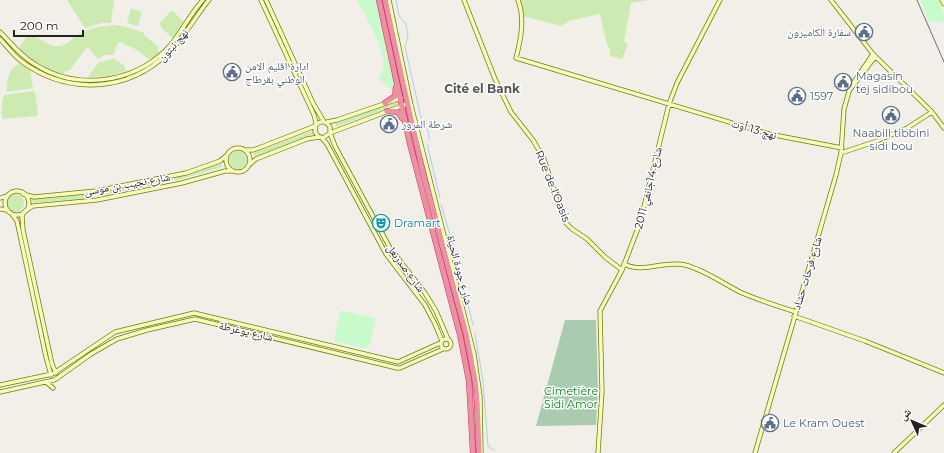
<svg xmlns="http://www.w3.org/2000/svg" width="944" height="453" font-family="Montserrat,'Noto Naskh Arabic',sans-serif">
	<rect width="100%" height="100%" fill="#f2efe9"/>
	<path fill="#cdebb0" d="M67,0H114L111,23H101L85,28Z
		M520,0H649L631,3L624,41L628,44L622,59L610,56V50L606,41L600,14L569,21L561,26L522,16L523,9Z
		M131,8L142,12L138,26L127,23Z
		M171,11L174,12L184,22L174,39L161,28L162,26L159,24Z
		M114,25L126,27L144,33V35L159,47L157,49L160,53L150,60L135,49L120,42L117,44L114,55H105L98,59L87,47L70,70L68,71H65L63,75C48,71 30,63 20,50V46L28,35C39,35 48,48 60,46C66,45 71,40 76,36C88,29 100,26 114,25Z
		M114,59L124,65L126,71L109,76L88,77L99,62Z
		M19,64L24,65L30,69L33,88L7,92C6,82 9,67 19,64Z
		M33,91L35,93L38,113L37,116L3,119C0,112 2,102 4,95Z
		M395,102H399V104L336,127L335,123Z
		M406,107L465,335L473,381L478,453H474V425L470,381L404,108Z
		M312,131L313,135L255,157L253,153Z
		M229 160a9 9 0 1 1 18 0a9 9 0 1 1-18 0Z
		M221,163L222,167L175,181L174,177L186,175Z
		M158,180L159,184L99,196L98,192Z
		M88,193L89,198L32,203V198Z
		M6 203a9 9 0 1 1 18 0a9 9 0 1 1-18 0Z"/>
	<path fill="#aacbaf" d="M565,320H596L598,390L596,425L536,426Z"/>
	<path fill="#c8facc" d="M356,0H376L393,80L394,92L379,79C382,73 384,67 383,60C380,40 367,17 356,0Z
		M920,0H939L944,14V21L929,22Z
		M343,311L374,318L376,320L369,347L367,349L336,342L334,339L340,312Z"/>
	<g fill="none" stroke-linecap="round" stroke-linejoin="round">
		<path stroke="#aad3df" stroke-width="1" d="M396,0L399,16L406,24L408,36L405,47L423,126L428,130L429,139
			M428,144V148L440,198
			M441,204L454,249
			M460,272L473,325
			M475,333L483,381L488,446L494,450"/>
		<defs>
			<path id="secondary" d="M261,0L314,115L316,123L315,132L319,137L323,138L330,133V127C326,121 321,120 316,125
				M266,0L313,103L324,122
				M389,0L411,105L474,354L480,396L481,453
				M464,0L495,79L511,112L533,140L544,159L560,210L566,223L572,229L587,239L605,257L622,270
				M518,0C525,18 521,39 516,58L769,134L842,148
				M831,0L873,54L932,112L944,128
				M942,0L944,4
				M0,32C11,43 20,55 33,63C75,91 132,84 167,49C181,34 189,15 203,0
				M0,39C7,46 13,55 21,61C67,95 127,93 168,53C184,38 195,17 209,0
				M849,91L875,57
				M327,122L337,120L401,98
				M330,133L335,146L390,248L425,293L436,311L448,339
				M330,133L407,104
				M321,137L327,144L386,254L425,305L435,324L442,341
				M226 160a12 12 0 1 1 24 0a12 12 0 1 1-24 0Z
				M244,150H253L264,146L315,126
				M841,153L877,141L907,128L932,112
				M249,165L256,159L307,139L319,137
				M5 203a12 12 0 1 1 24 0a12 12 0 1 1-24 0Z
				M23,194L34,197L96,191L186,173L220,161L227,155
				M0,198L7,196
				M0,209L7,210
				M25,211L33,206L97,200L182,183L225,171H232
				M24,212L22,216L23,230L52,364L56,373
				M11,213L17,221L46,357L51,375
				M624,264C644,274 664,260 685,265C705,270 722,283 740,292C758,300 777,306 796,312
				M794,316L865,341L944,373
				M441 344a5 5 0 1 1 10 0a5 5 0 1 1-10 0Z
				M54,373L115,332L194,313L398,362L440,343
				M56,379L91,354L117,339L147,330L195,319L397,368H400L443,349
				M46,382L53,388
				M0,385L52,374
				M0,392L54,380
				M598,453L602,391L600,311L622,270L640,223L669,104L677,83L720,0
				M755,453L836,175L841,153L844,109L850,88L873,54
				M894,453L944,405"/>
			<path id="highway" d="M379,0L410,144L460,335L469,381L473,453
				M385,0L406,97L423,173L466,334L475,381L477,402L479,453
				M385,103L395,96L396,87
				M387,111L398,112L402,118"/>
		</defs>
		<use href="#secondary" stroke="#707d05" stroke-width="5"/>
		<use href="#highway" stroke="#dc2a67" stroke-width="6"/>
		<use href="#secondary" stroke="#f7fabf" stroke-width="3.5"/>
		<use href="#highway" stroke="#e892a2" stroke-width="5"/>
		<path stroke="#707070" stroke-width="1" d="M917,0L944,62"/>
	</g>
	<defs>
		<symbol id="civic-ring" viewBox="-11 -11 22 22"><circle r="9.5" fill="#fff" stroke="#5c6f8a" stroke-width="1.5"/><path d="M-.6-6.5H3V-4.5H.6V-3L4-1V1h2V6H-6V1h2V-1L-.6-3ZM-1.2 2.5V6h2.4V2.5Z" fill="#5c6f8a"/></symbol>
		<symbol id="theatre-ring" viewBox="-11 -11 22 22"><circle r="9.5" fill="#fff" stroke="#0f9aa8" stroke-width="1.5"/><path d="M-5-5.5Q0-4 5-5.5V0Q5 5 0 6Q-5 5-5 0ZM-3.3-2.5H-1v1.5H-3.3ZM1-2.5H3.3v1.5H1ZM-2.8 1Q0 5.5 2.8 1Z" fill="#0f9aa8"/></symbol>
	</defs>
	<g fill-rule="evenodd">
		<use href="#civic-ring" x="854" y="22" width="20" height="20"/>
		<use href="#civic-ring" x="222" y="62" width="20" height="20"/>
		<use href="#civic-ring" x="833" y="72" width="20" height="20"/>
		<use href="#civic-ring" x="787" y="86" width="20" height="20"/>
		<use href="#civic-ring" x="881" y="105" width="20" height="20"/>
		<use href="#civic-ring" x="379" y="114" width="20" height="20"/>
		<use href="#theatre-ring" x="371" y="213" width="20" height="20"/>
		<use href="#civic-ring" x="760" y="413" width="20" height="20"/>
	</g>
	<g text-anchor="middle" stroke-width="3" stroke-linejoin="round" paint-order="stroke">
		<g font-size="11" fill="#4e5e75" stroke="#fff" text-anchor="start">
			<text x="851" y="36" text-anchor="end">سفارة الكاميرون</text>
			<text x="245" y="70">ادارة اقليم الامن<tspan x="245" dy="13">الوطني بقرطاج</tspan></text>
			<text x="856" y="80">Magasin<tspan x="856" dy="13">tej sidibou</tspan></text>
			<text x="810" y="100">1597</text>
			<text x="402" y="128">شرطة المرور</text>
			<text x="891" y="137" text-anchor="middle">Naabill tibbini<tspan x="891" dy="13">sidi bou</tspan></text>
			<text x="783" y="427">Le Kram Ouest</text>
		</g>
		<g font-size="11" fill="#222" stroke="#fff">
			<text transform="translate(173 45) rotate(-48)" y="4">نهج نبتون</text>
			<text transform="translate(754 129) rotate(16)" y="4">نهج 13 أوت</text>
			<text transform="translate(127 184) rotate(-10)" y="4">شارع نجيب بن موسى</text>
			<text transform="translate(553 186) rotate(68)" y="4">Rue de l'Oasis</text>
			<text transform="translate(648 188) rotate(-76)" y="4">شارع 14جانفي 2011</text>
			<text transform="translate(406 268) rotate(54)" y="4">شارع صدربعل</text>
			<text transform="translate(460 270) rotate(75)" y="4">شارع جودة الحياة</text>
			<text transform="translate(807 273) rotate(-73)" y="4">شارع فرحات حشاد</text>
			<text transform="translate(246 331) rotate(13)" y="4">شارع يوغرطة</text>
		</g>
		<g font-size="11" fill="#0d838f" stroke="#fff" text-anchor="start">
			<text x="394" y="227">Dramart</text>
		</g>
		<g font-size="11" fill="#0c8416" stroke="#fff">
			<text x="571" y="395">Cimetière<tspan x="571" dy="13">Sidi Amor</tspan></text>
		</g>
		<g font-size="12" font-weight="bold" fill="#555" stroke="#fff">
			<text x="482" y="93">Cité el Bank</text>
		</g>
	</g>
	<g transform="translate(912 421) rotate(314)" stroke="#ffffff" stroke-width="3" paint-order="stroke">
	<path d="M0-3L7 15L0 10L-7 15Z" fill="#222222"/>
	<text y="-6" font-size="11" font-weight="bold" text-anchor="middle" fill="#222222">ش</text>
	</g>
	<path d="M14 30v6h69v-6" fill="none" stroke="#222222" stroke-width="2"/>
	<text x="20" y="30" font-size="12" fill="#222222" stroke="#ffffff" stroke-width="3" paint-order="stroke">200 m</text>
</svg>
